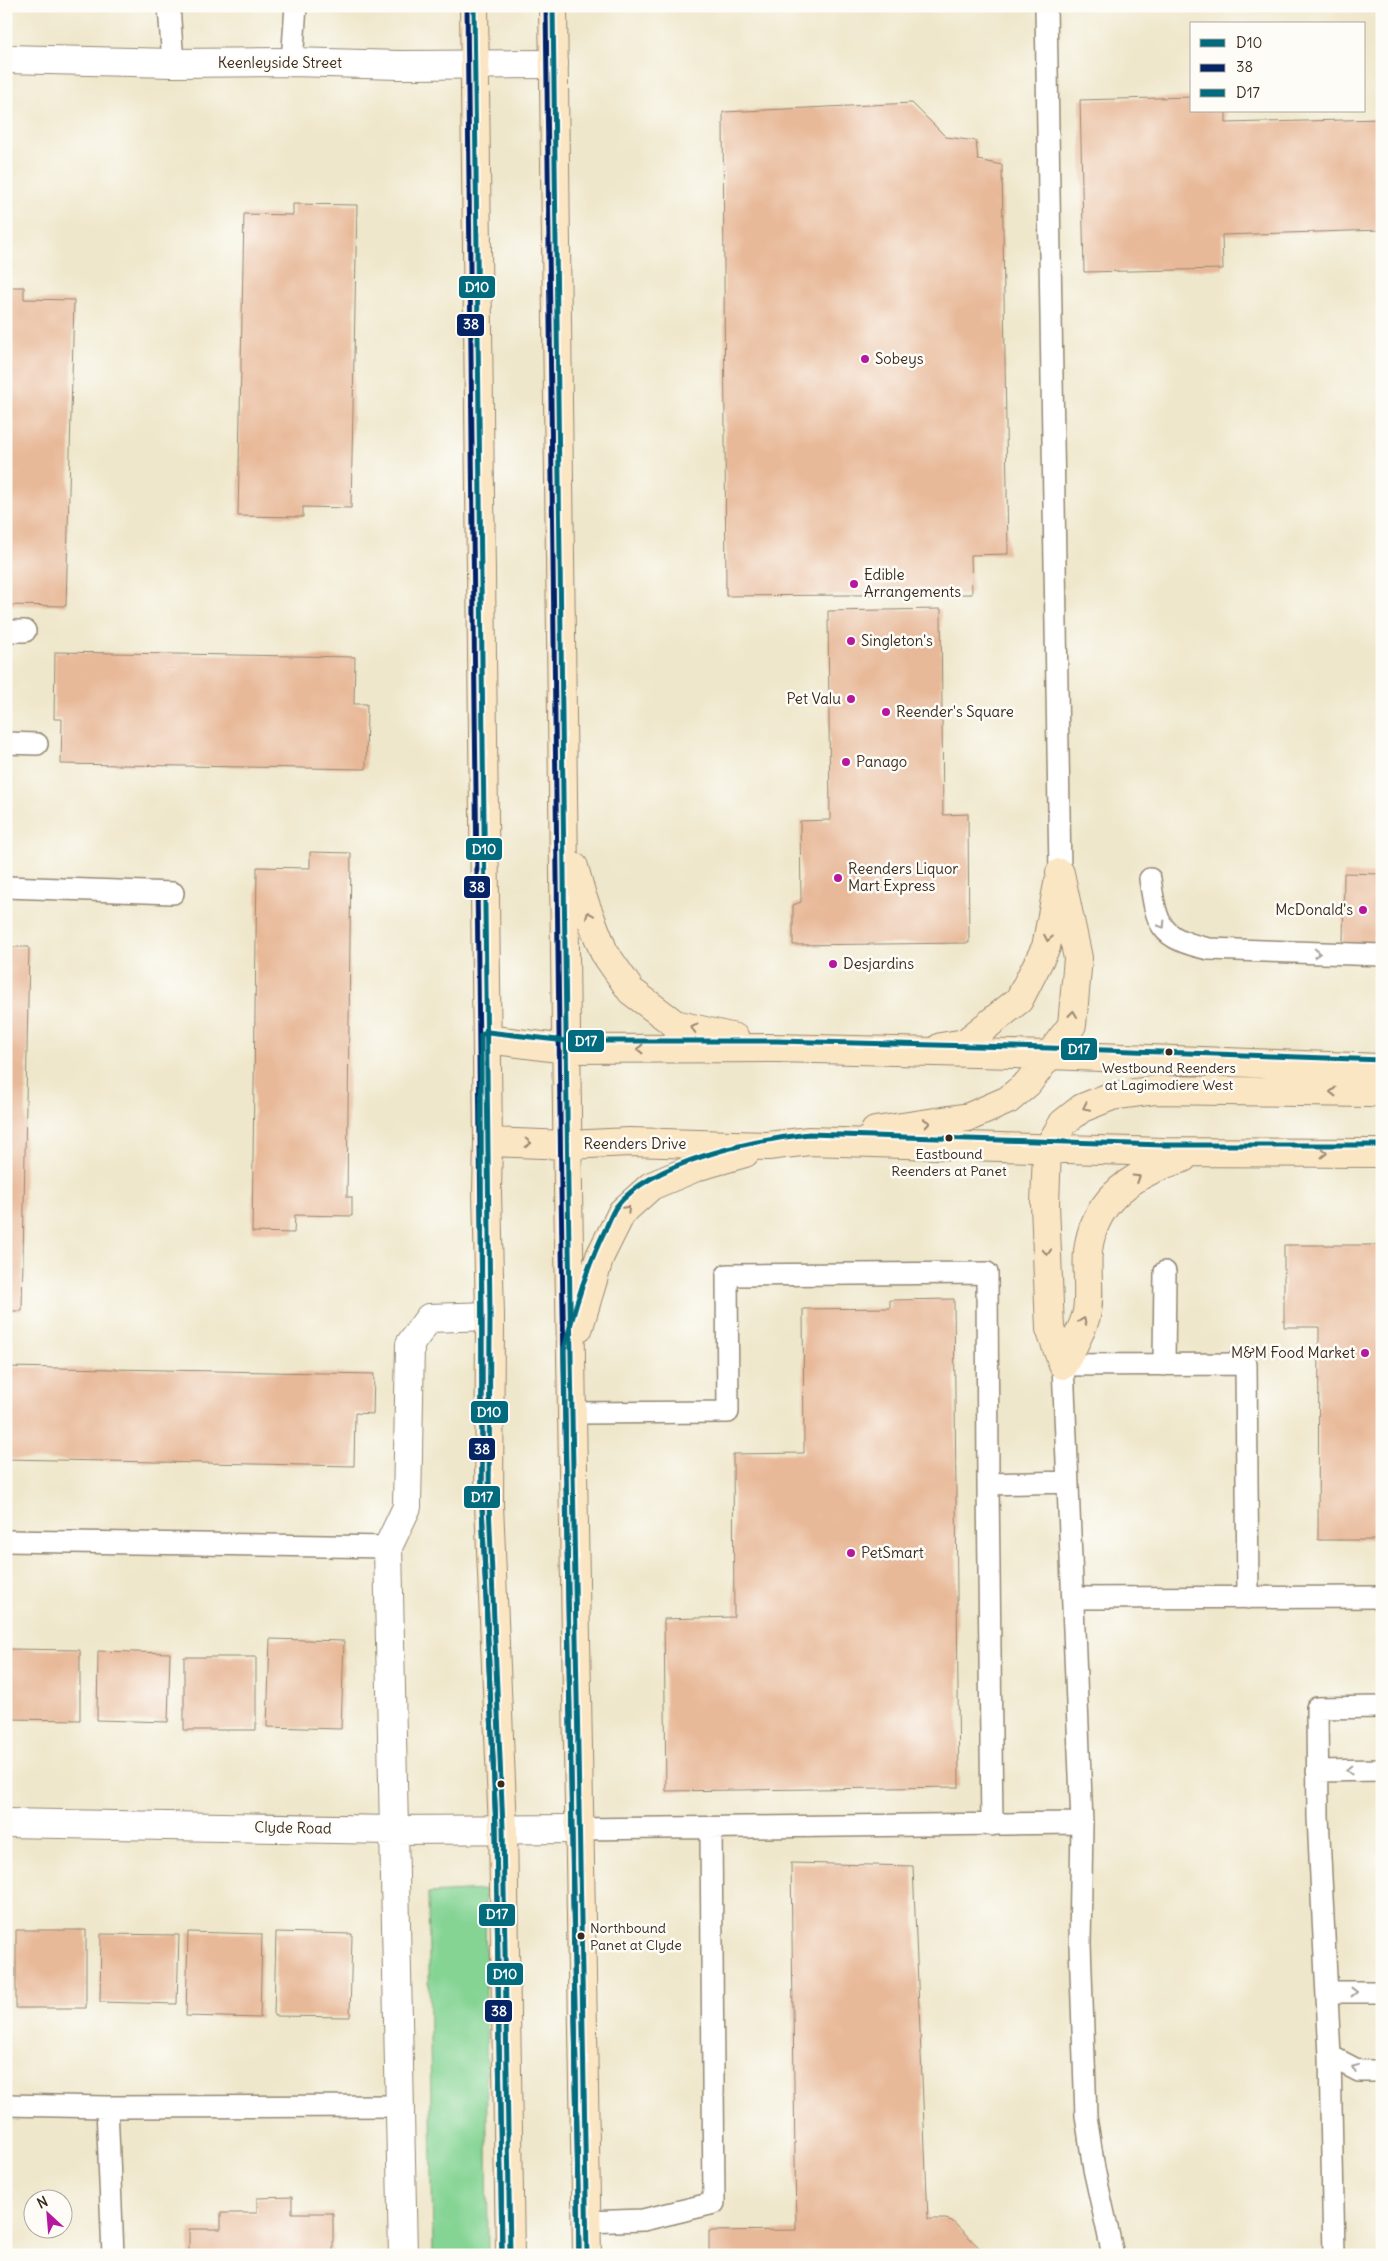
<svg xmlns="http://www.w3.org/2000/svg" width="1388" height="2261" font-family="Delius,sans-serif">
	<rect width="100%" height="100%" fill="#fdfcf7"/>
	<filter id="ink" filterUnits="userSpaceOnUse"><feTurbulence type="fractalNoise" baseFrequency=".02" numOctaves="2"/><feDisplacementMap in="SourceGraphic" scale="10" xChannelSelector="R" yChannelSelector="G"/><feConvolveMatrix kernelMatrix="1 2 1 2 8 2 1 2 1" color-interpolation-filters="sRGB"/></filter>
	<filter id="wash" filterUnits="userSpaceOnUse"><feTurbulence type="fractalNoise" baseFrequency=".0096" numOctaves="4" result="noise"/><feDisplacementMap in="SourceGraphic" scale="20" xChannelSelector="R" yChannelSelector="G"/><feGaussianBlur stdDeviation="1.12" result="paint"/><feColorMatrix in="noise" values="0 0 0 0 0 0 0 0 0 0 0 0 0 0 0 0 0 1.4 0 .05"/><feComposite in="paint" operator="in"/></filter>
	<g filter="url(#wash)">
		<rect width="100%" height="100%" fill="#efe7cb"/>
		<path fill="#85d494" stroke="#607f59" d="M485,1890L488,2255H433L428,1893Z"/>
		<g id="blocks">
			<path fill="#e8b999" d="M1192,97V111H1226V123L1382,119V230L1222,235L1223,269L1084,272L1080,100Z
				M912,103L946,137L976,141L978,160L1002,165L1008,554L971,555L972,594L726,596L723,112Z
				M293,204L357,205L351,508L303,507V517L238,516L244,214L293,215Z
				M6,287H24V299L74,300L66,606L6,605Z
				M941,609L943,815L968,814L969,943L793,945V905L801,902L800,821L830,820L828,611Z
				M55,652L355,657L354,704H367L366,769L61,764L62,719H54Z
				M310,852L351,853L347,1197H352V1216L295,1215L294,1233L252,1232L257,867L310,868Z
				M1344,873L1382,874V947L1343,946Z
				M6,947H29L22,1311H6Z
				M1284,1245H1382V1540H1318L1319,1327H1284Z
				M954,1299L959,1787L666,1791L664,1619L734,1617L733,1454L804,1453L803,1309L890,1308V1300Z
				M7,1367L374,1374L373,1414L355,1413L354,1466L6,1459Z
				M270,1639L344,1641L341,1729L267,1727Z
				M10,1649L80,1650V1720L8,1719Z
				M98,1651L170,1653L168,1722L97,1720Z
				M184,1657H256V1730H184Z
				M791,1863L913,1866L928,2219H946L952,2221L987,2255H709V2231L796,2230Z
				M16,1930H86V2008H16Z
				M188,1932L262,1934L260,2018L186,2016Z
				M276,1932L352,1934L350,2017L274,2016Z
				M101,1934L179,1935L177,2004L100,2002Z
				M292,2197V2213H333V2255H189V2229H221V2213H257V2198Z"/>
		</g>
	</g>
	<g filter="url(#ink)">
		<use href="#blocks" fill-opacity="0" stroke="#958874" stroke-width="1"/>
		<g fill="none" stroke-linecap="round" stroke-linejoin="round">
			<defs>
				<path id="lane" d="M169,6L173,63
					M1046,6L1060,873
					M292,62L296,6
					M6,631H25
					M6,743L37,744
					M1150,879C1157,926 1159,938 1209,949L1382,955
					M6,887L173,893
					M1164,1365L1165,1272
					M573,1413L728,1412L727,1275L987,1273L988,1484L1068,1482
					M988,1484L992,1825
					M6,1541L388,1547
					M1073,1598L1382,1597
					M1317,1771L1382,1770
					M579,1829L1082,1823
					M1327,1992H1382
					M1330,2056L1359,2071H1382
					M6,2105L107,2107L400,2106
					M107,2107L113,2255
					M586,2222L643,2220L714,2203L711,1829
					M1113,2255L1094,2169L1086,2116L1080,1944L1082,1823L1063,1365L1246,1364L1248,1598
					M1334,2255L1330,2056L1318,1817L1317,1708L1382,1707"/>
				<path id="street" d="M6,59L173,63L292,62L399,65L554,64
					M6,1823L393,1830L579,1829
					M403,2255L388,1547L407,1507L410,1344L429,1318L490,1316"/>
				<path id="secondary" d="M474,6L488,1142L487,1192L490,1316L489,1505L503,1828L510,2255
					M553,6L568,1190L587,2255
					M574,867L582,896L604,952L631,991L675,1024L735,1038
					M487,1039L566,1049L776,1048L1049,1055L1382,1068
					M941,1047L965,1043L1019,1000L1046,947L1058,884
					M875,1131L969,1117L1008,1100L1028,1083L1072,1025L1078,958L1060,873
					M488,1142L569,1145L629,1142L768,1146L809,1141L1164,1152L1382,1153
					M579,1327L600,1256L622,1212L651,1186L699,1166L745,1153
					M1063,1365L1050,1329L1045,1204L1047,1150L1063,1123L1082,1108L1112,1096L1156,1090L1369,1093L1382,1089
					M1063,1365C1071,1350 1081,1333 1086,1316C1091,1298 1086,1271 1088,1251C1094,1198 1136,1172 1183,1158"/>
			</defs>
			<use href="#lane" stroke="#958874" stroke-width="24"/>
			<use href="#street" stroke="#958874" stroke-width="30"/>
			<use href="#secondary" stroke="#958874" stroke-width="30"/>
			<use href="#lane" stroke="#fff" stroke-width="21"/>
			<use href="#street" stroke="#fff" stroke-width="28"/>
			<use href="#secondary" stroke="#fbe6c4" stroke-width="28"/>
			<defs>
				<path id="bus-1" d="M474,6L490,1316L489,1505L503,1828L510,2255
					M553,6L568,1190L587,2255"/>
				<path id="bus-2" d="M467,6L482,1316V1505L496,1828L502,2255
					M546,6L561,1190L579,2255"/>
				<path id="bus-3" d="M502,2255L496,1828L482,1505L481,1035L488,1032L566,1041H776L1049,1048L1382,1060
					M579,2255L564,1350C574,1309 587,1266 606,1228C609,1221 612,1213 616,1207C652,1161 753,1140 809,1134L1164,1145H1382"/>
			</defs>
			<use href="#bus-1" stroke="#fdfcf7" stroke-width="9"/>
			<use href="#bus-2" stroke="#fdfcf7" stroke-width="9"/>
			<use href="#bus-3" stroke="#fdfcf7" stroke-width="9"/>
			<use href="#bus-1" stroke="#026c7e" stroke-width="5"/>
			<use href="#bus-2" stroke="#052465" stroke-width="5"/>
			<use href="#bus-3" stroke="#026c7e" stroke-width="5"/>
		</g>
		<defs><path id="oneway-chevron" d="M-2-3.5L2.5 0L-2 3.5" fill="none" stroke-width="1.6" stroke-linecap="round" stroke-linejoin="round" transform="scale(1.25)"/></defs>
		<g stroke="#9b8871">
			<use href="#oneway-chevron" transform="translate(589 915) rotate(-112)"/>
			<use href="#oneway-chevron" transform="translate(1048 938) rotate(101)"/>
			<use href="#oneway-chevron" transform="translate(1073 1014) rotate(-84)"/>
			<use href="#oneway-chevron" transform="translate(694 1028) rotate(-166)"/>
			<use href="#oneway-chevron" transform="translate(640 1049) rotate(180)"/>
			<use href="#oneway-chevron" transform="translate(1333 1092) rotate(-180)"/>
			<use href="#oneway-chevron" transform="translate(1086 1107) rotate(154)"/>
			<use href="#oneway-chevron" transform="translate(927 1123) rotate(-9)"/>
			<use href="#oneway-chevron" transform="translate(528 1143) rotate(2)"/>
			<use href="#oneway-chevron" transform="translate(1324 1153)"/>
			<use href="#oneway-chevron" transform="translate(1137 1178) rotate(-32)"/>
			<use href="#oneway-chevron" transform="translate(627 1209) rotate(-45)"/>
			<use href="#oneway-chevron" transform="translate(1047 1252) rotate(88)"/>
			<use href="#oneway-chevron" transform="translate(1083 1321) rotate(-69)"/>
		</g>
		<g stroke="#a79f9a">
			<use href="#oneway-chevron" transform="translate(1162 925) rotate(57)"/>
			<use href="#oneway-chevron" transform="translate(1317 953) rotate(2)"/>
			<use href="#oneway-chevron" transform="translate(1349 1770) rotate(179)"/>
			<use href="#oneway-chevron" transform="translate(1354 1992)"/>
			<use href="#oneway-chevron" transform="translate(1355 2068) rotate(-158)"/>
		</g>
	</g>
	<g fill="#b5179e" stroke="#fdfcf7" stroke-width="2">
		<circle cx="865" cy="359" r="5"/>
		<circle cx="854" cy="584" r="5"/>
		<circle cx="851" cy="641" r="5"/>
		<circle cx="851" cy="699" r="5"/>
		<circle cx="886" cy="712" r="5"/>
		<circle cx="846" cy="762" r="5"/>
		<circle cx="838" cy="878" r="5"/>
		<circle cx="1363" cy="910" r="5"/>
		<circle cx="833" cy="964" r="5"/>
		<circle cx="1365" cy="1353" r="5"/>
		<circle cx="851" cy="1553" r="5"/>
	</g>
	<g fill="#3b2a1e" stroke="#fdfcf7" stroke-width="2">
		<circle cx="1169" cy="1052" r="4.5"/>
		<circle cx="949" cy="1138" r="4.5"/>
		<circle cx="501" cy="1784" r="4.5"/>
		<circle cx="581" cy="1936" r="4.5"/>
	</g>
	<g text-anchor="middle" stroke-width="5" stroke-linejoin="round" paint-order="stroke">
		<g font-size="14" fill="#3b2a1e" stroke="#fdfcf7">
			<text x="1169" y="1073">Westbound Reenders<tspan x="1169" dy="17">at Lagimodiere West</tspan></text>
			<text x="949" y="1159">Eastbound<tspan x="949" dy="17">Reenders at Panet</tspan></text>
			<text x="590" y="1933" text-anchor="start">Northbound<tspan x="590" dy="17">Panet at Clyde</tspan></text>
		</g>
		<g font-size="15" fill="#3b2a1e" stroke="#fdfcf7">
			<text x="280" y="68">Keenleyside Street</text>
			<text x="635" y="1149">Reenders Drive</text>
			<text transform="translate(293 1828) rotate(1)" y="5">Clyde Road</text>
		</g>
		<g font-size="15" fill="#3b2a1e" stroke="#fdfcf7" text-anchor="start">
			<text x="875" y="364">Sobeys</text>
			<text x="864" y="580">Edible<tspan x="864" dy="17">Arrangements</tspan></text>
			<text x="861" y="646">Singleton's</text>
			<text x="841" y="704" text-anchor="end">Pet Valu</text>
			<text x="896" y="717">Reender's Square</text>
			<text x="856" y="767">Panago</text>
			<text x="848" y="874">Reenders Liquor<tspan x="848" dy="17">Mart Express</tspan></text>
			<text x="1353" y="915" text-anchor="end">McDonald's</text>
			<text x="843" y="969">Desjardins</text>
			<text x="1355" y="1358" text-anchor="end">M&amp;M Food Market</text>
			<text x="861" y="1558">PetSmart</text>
		</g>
	</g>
	<g stroke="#fdfcf7" stroke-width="2">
		<rect x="458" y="275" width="38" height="24" rx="5" fill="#026c7e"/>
		<rect x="456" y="313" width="29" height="24" rx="5" fill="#052465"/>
		<rect x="465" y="837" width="38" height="24" rx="5" fill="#026c7e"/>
		<rect x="463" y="875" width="28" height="24" rx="5" fill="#052465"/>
		<rect x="567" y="1029" width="38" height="24" rx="5" fill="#026c7e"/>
		<rect x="1060" y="1037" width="38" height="24" rx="5" fill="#026c7e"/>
		<rect x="470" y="1400" width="39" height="24" rx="5" fill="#026c7e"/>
		<rect x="468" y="1437" width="28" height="24" rx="5" fill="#052465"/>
		<rect x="463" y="1485" width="38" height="24" rx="5" fill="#026c7e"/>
		<rect x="478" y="1903" width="38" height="24" rx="5" fill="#026c7e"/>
		<rect x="486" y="1962" width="38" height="24" rx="5" fill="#026c7e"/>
		<rect x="484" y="1999" width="29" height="24" rx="5" fill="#052465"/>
	</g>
	<g font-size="14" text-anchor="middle" font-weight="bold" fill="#fff">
		<text x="477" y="292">D10</text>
		<text x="471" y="329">38</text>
		<text x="484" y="854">D10</text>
		<text x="477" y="892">38</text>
		<text x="586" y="1046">D17</text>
		<text x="1079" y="1054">D17</text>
		<text x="489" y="1417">D10</text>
		<text x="482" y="1454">38</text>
		<text x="482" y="1502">D17</text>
		<text x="497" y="1919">D17</text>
		<text x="505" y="1979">D10</text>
		<text x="499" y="2016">38</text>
	</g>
	<rect width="1388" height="2261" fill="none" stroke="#fdfcf7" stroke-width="25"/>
	<rect x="1190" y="22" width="175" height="90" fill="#fdfcf7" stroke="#afa8a0"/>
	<rect x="1200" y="39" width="25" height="8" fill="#026c7e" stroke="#afa8a0"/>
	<text x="1236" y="48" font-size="15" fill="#3b2a1e">D10</text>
	<rect x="1200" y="64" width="25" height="8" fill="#052465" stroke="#afa8a0"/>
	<text x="1236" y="72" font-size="15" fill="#3b2a1e">38</text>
	<rect x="1200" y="89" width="25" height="8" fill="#026c7e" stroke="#afa8a0"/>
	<text x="1236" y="98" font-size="15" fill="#3b2a1e">D17</text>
	<g transform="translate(48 2214) rotate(334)"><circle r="24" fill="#fdfcf7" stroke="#afa8a0"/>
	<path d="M0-4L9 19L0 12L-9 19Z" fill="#b5179e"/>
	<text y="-8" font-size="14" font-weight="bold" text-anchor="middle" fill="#3b2a1e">N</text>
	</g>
</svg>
